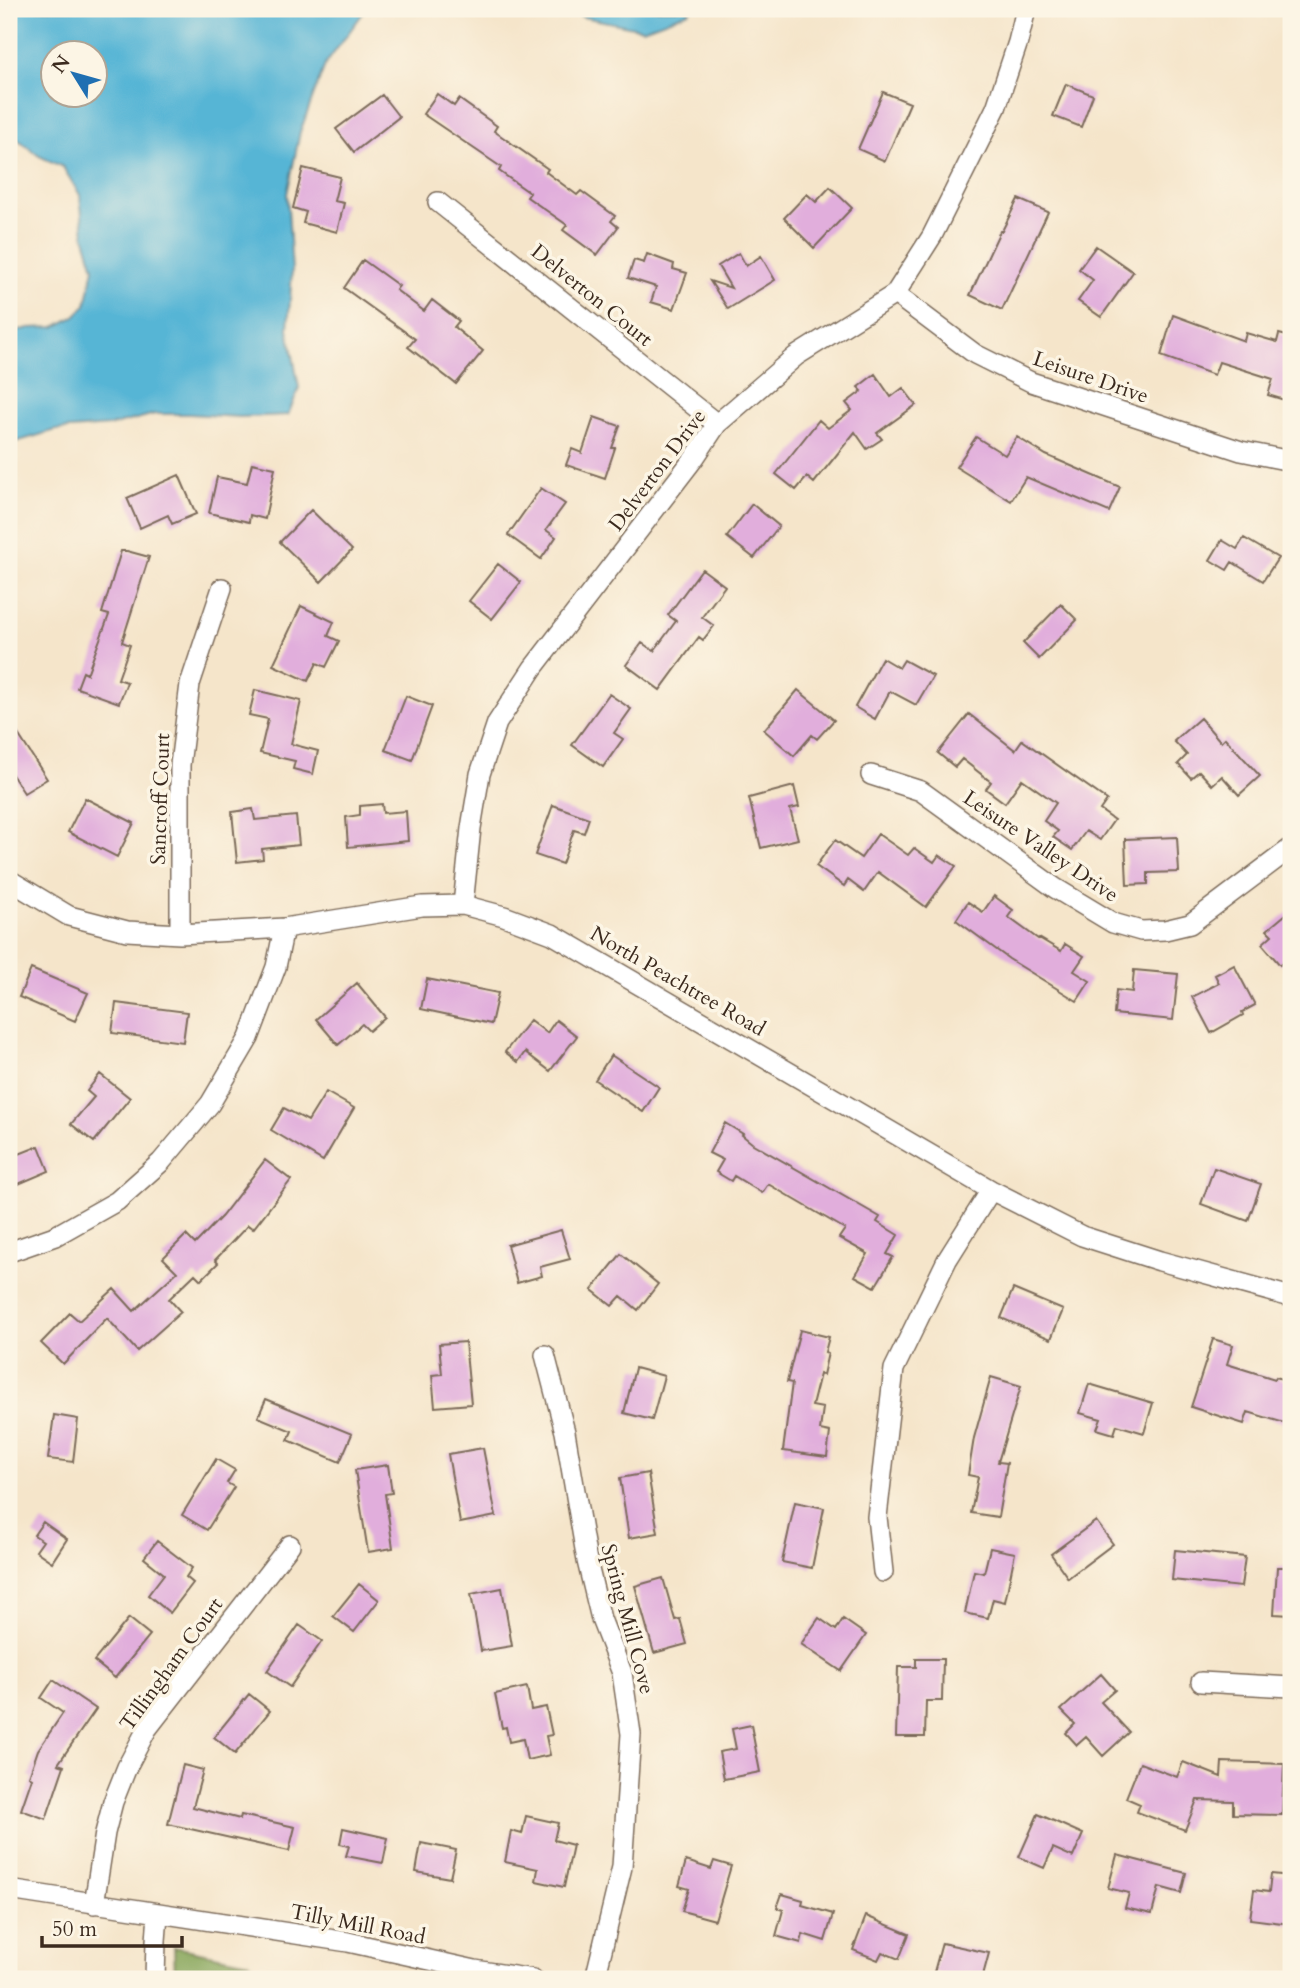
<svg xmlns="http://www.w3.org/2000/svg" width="1300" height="1988" font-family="Cardo,serif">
	<rect width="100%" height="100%" fill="#fcf5e5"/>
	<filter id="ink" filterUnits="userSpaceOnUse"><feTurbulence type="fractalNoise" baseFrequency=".0143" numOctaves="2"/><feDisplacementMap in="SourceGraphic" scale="14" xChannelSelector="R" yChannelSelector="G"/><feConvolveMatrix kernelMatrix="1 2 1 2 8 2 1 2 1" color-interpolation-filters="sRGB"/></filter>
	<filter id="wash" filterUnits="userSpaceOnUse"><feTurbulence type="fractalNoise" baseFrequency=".00686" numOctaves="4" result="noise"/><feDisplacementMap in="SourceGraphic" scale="28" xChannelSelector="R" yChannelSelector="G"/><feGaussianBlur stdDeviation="1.57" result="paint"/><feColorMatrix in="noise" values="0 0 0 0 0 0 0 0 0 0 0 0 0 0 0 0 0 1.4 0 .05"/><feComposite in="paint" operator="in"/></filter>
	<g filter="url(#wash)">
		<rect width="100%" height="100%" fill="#f5e5ca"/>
		<path fill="#85a458" stroke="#60673b" stroke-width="2" d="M174,1947L249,1962L273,1979H175Z"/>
		<path fill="#57b5d5" stroke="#49707a" stroke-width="2" fill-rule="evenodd" d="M9,9H366L325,65L300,132L287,194L292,270L288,329L299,388L288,415L240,417L190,414H155L110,426L56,430L9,444V333L29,328L55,327L74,317L86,305L94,268L84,235L80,195L63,167L39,156L19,140L9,125ZM52,52H94V94H52Z
			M567,9H691L689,12L643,29L583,17Z"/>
		<g id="blocks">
			<path fill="#e1aedc" d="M1066,84L1093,95L1081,127L1053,116Z
				M883,92L910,103L885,161L858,149Z
				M437,94L454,106L459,99L497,126L494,131L548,169L546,172L577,195L581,191L615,216L611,221L618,227L597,255L563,230L567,225L527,197L530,193L499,171L501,167L423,114Z
				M382,95L399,117L354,152L336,129Z
				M303,168L340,177L334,201L344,203L337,232L303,223L306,212L293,208Z
				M830,187L852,208L814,248L784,218L807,194L816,202Z
				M1018,199L1048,212L1002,310L970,295L1000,231H1002Z
				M1096,246L1133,272L1101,317L1078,301L1093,280L1079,269Z
				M739,253L746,266L761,256L775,280L728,309L710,281L731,288L718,266Z
				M647,254L674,264L673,269L687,273L674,309L651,302L656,287L628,278L634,260L644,263Z
				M363,260L399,286L396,290L424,311L432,300L459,321L454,327L483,351L456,384L408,347L415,339L344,288Z
				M1173,315L1244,341L1246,333L1277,342L1279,334L1291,337V402L1268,395L1273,379L1219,362L1214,375L1161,356Z
				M875,374L891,397L903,388L916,405L877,433L882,439L867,449L855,432L814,483L807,477L796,490L776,474L819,420L828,428L852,410L846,403L862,391L858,387Z
				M594,417L620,426L612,448H615L605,478L566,465L572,449L582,453Z
				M976,437L1005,455L1017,437L1046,455L1120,487L1109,512L1026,477L1011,501L956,467Z
				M252,463L275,468L265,519L250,515L249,522L209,513L217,477L247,483Z
				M179,475L196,514L172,524L168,515L140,528L127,498Z
				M541,488L565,504L546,530L556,537L541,559L508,535Z
				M752,504L779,526L754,558L727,537Z
				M311,510L352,550L321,582L280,542Z
				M1244,538L1278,558L1263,581L1232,562L1227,570L1210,560L1222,540L1237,549Z
				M121,551H127L149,557L122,642L130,645L118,679L127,682L119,703L77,688L83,672L87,674L109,615L102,613Z
				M498,564L521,582L492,619L469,601Z
				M702,569L725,586L702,617L714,626L703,640L699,637L660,690L626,665L642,643L654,651L676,621L668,615Z
				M1061,604L1077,620L1039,659L1023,643Z
				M301,606L334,622L328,636L339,641L326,667L317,663L308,681L273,665Z
				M882,658L899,668L904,660L933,676L916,705L890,691L875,719L855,707Z
				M255,690L301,701L291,744L318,751L313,774L293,769L295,761L260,753L268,719L249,715Z
				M798,690L834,720L817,739L812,735L794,756L764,730Z
				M609,694L631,709L614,733L623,739L603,767L572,745Z
				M406,696L432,706L412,760L385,750Z
				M969,714L1015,750L1022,740L1107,800L1100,810L1114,820L1100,840L1086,831L1072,850L1053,837L1058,831L1044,821L1056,803L1022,779L1005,803L986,789L991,782L962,759L955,767L938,753Z
				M1200,718L1221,742L1225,738L1260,776L1239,795L1222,776L1212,785L1199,771L1191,778L1178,764L1187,755L1174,741Z
				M9,720L47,779L24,793L9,770Z
				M794,786L799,807L790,809L798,839L761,848L749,798Z
				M85,798L134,823L117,857L68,832Z
				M382,804L383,813L406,811L408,841L348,847L346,817L360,815V806Z
				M553,805L589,818L584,833L574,830L562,864L535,855Z
				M253,809L255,820L296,816L299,845L262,849L263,859L237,862L232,812Z
				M878,834L908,855L914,848L934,862L939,855L956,866L926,907L878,872L864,892L848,880L844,886L816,866L835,840L861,858Z
				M1177,837L1179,872L1148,873V884L1127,885L1125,839Z
				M994,896L1013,910L1008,917L1038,939L1039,938L1061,951L1065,944L1084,956L1074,971L1090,981L1077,1001L1009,959L956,920L968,902L983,912Z
				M1291,910V955L1280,965L1262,944L1272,935L1267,930Z
				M1234,965L1255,1005L1242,1012L1243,1015L1211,1033L1192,997L1219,983L1215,975Z
				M31,969L88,993L75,1021L19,997Z
				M1134,970L1178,974L1173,1020L1114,1014L1116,990L1132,992Z
				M427,979L498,993L491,1024L421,1009Z
				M357,983L385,1017L369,1031L362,1024L338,1045L316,1019Z
				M116,1003L187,1012L183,1042L112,1033Z
				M530,1020L547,1033L556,1020L577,1036L550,1071L525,1052L518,1062L505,1052Z
				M611,1055L659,1087L643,1112L595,1080Z
				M100,1074L130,1098L94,1142L71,1124L94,1097L87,1091Z
				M326,1092L354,1108L323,1161L271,1130L284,1108L308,1121Z
				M725,1123L743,1134L742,1135L753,1144L880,1217L877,1222L898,1235L887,1254L893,1257L875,1287L855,1276L868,1254L839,1238L845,1229L768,1184L762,1193L734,1176L731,1181L716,1172L723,1160L709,1153Z
				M39,1146L49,1171L9,1188V1158Z
				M265,1160L291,1180L253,1229L248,1225L215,1260L218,1263L201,1280L195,1274L169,1299L181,1312L137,1351L107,1318L63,1364L41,1343L70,1313L79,1321L114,1289L134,1311L177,1272L163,1258L186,1235L195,1244L222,1216Z
				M1214,1168L1261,1184L1248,1221L1201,1204Z
				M561,1230L570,1259L540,1267L542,1276L517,1283L507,1245Z
				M621,1254L658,1284L638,1310L621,1296L612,1306L592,1290Z
				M1013,1289L1063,1310L1051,1339L1001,1318Z
				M800,1330L829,1337L825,1352L828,1353L823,1375L820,1374L812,1406L823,1408L820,1430L830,1432L827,1457L783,1451L792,1383L787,1382Z
				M1213,1339L1233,1345L1227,1364L1275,1379L1276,1377L1291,1382V1425L1248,1412L1244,1424L1191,1407Z
				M465,1342L471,1404L435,1407L432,1375L442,1374L439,1344Z
				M635,1368L664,1376L652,1420L624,1413Z
				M991,1377L1021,1386L998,1462L1007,1463L998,1517L971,1513L978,1477L968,1475L974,1438Z
				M1089,1384L1153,1403L1144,1433L1117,1425L1114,1434L1097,1429L1101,1419L1080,1413Z
				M266,1399L352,1434L340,1462L288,1440L292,1431L258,1417Z
				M54,1415L78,1419L73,1462L48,1459Z
				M483,1448L496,1516L460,1523L448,1454Z
				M216,1459L235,1470L227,1483L234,1487L207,1530L182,1515Z
				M388,1465L392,1493L385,1494L393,1548L368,1552L355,1470Z
				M648,1473L658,1533L629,1538L620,1478Z
				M795,1502L824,1508L812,1568L782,1562Z
				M1096,1521L1113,1544L1068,1578L1051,1554Z
				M43,1522L67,1539L52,1562L36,1551L43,1541L34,1535Z
				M157,1541L192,1568L186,1577L193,1583L170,1613L148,1595L164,1574L144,1558Z
				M990,1548L1015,1553L1005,1602L993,1599L988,1618L965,1613L974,1571L984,1573Z
				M1175,1550L1245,1557L1241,1587L1172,1580Z
				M1277,1567H1291V1615L1274,1614Z
				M663,1578L675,1620L680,1619L687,1644L654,1653L635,1586Z
				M359,1584L379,1600L354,1632L333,1616Z
				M502,1588L512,1646L481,1651L471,1594Z
				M129,1618L150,1635L115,1678L94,1661Z
				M819,1618L836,1630L843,1619L866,1635L841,1671L801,1644Z
				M299,1625L322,1641L290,1687L267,1671Z
				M916,1659H943L942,1701H926L925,1737H896L898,1667H916Z
				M1101,1674L1115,1690L1101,1702L1129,1732L1103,1756L1086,1737L1077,1745L1066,1733L1075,1724L1061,1710Z
				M53,1680L96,1709L58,1764L64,1766L46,1819L21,1810L32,1778L29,1776L38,1750L63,1713L41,1698Z
				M527,1687L531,1710L546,1707L552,1735L546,1736L550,1755L527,1760L523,1739L509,1742L506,1727L502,1728L495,1694Z
				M249,1694L270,1711L235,1754L214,1737Z
				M751,1725L760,1772L724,1779L719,1752L736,1749L732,1729Z
				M1183,1762L1221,1777L1222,1762L1284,1764L1282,1815L1233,1814V1801L1197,1800L1185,1830L1137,1812L1140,1804L1126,1798L1140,1763L1177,1777Z
				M183,1765L203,1770L193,1807L240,1819L241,1815L295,1827L289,1851L168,1824Z
				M1038,1814L1083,1834L1073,1857L1053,1848L1044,1868L1019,1857Z
				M526,1816L558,1823L554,1840L573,1845L564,1887L536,1881L538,1869L505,1862L511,1831L522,1834Z
				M343,1828L388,1838L383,1863L346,1856L349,1846L340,1844Z
				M421,1843L456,1850L450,1878L416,1872Z
				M1117,1855L1186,1873L1181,1893L1159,1887L1152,1914L1125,1908L1129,1893L1108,1888Z
				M686,1861L711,1869L714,1861L731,1866L715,1920L682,1911L689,1889L679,1886Z
				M1271,1874L1291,1876V1924L1250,1919L1254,1890L1269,1892Z
				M782,1894L803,1900L802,1905L833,1914L825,1941L803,1934L801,1943L776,1936L783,1910L777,1908Z
				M866,1916L909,1934L899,1959L882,1952L878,1960L853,1950Z
				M942,1943L989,1953L982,1979H961L934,1972Z"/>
		</g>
	</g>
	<g filter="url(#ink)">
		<use href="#blocks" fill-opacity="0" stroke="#7c6b5a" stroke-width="2"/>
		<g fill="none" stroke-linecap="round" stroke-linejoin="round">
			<defs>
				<path id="minor" d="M438,202L717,424
					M895,294L975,354L1031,382L1241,451L1291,461
					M871,775L921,791L1055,888L1113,923L1141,931L1165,930L1190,924L1291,848
					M9,880L69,916L127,931L180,934L284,928L422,906L463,905L504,916L552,934L991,1190L1082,1236L1160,1261L1291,1297
					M463,905L471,828L480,774L497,723L533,668L695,457L717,424L796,356L895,294L932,236L996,108L1018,42L1026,9
					M180,934V765L190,684L222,588
					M9,1252L55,1236L117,1201L161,1162L210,1104L249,1038L276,967L284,928
					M545,1355L565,1432L587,1561L601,1619L622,1673L631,1734L622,1867L595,1979
					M883,1572L877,1517L894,1369L947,1260L991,1190
					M1201,1682L1291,1687
					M9,1890L348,1942L475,1970L533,1979
					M94,1904L105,1833L113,1802L127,1767L147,1729L290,1545
					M155,1979L156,1941L158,1914"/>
			</defs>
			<use href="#minor" stroke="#7c6b5a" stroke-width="22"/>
			<use href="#minor" stroke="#fff" stroke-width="19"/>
		</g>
	</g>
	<g text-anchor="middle" stroke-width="7" stroke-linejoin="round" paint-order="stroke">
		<g font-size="21" fill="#3b2a1e" stroke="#fcf5e5">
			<text transform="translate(592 295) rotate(39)" y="7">Delverton Court</text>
			<text transform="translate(1091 377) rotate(19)" y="7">Leisure Drive</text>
			<text transform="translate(657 470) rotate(-53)" y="7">Delverton Drive</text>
			<text transform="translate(160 799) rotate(-88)" y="7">Sancroff Court</text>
			<text transform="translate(1041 846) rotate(34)" y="7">Leisure Valley Drive</text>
			<text transform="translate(678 981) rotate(30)" y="7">North Peachtree Road</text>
			<text transform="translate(628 1619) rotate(75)" y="7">Spring Mill Cove</text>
			<text transform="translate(171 1664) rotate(-54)" y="7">Tillingham Court</text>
			<text transform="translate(358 1924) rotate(11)" y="7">Tilly Mill Road</text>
		</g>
	</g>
	<rect width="1300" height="1988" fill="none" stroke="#fcf5e5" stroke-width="35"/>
	<g transform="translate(74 74) rotate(307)"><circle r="33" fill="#fcf5e5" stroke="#afa495" stroke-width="2"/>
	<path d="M0-5L12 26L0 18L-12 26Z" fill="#1f6fb2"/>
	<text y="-10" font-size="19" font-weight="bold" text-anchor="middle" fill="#3b2a1e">N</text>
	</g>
	<path d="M42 1936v10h140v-10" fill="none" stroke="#3b2a1e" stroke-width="3.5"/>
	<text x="52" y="1936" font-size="21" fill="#3b2a1e" stroke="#fcf5e5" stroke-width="5" paint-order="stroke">50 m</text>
</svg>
